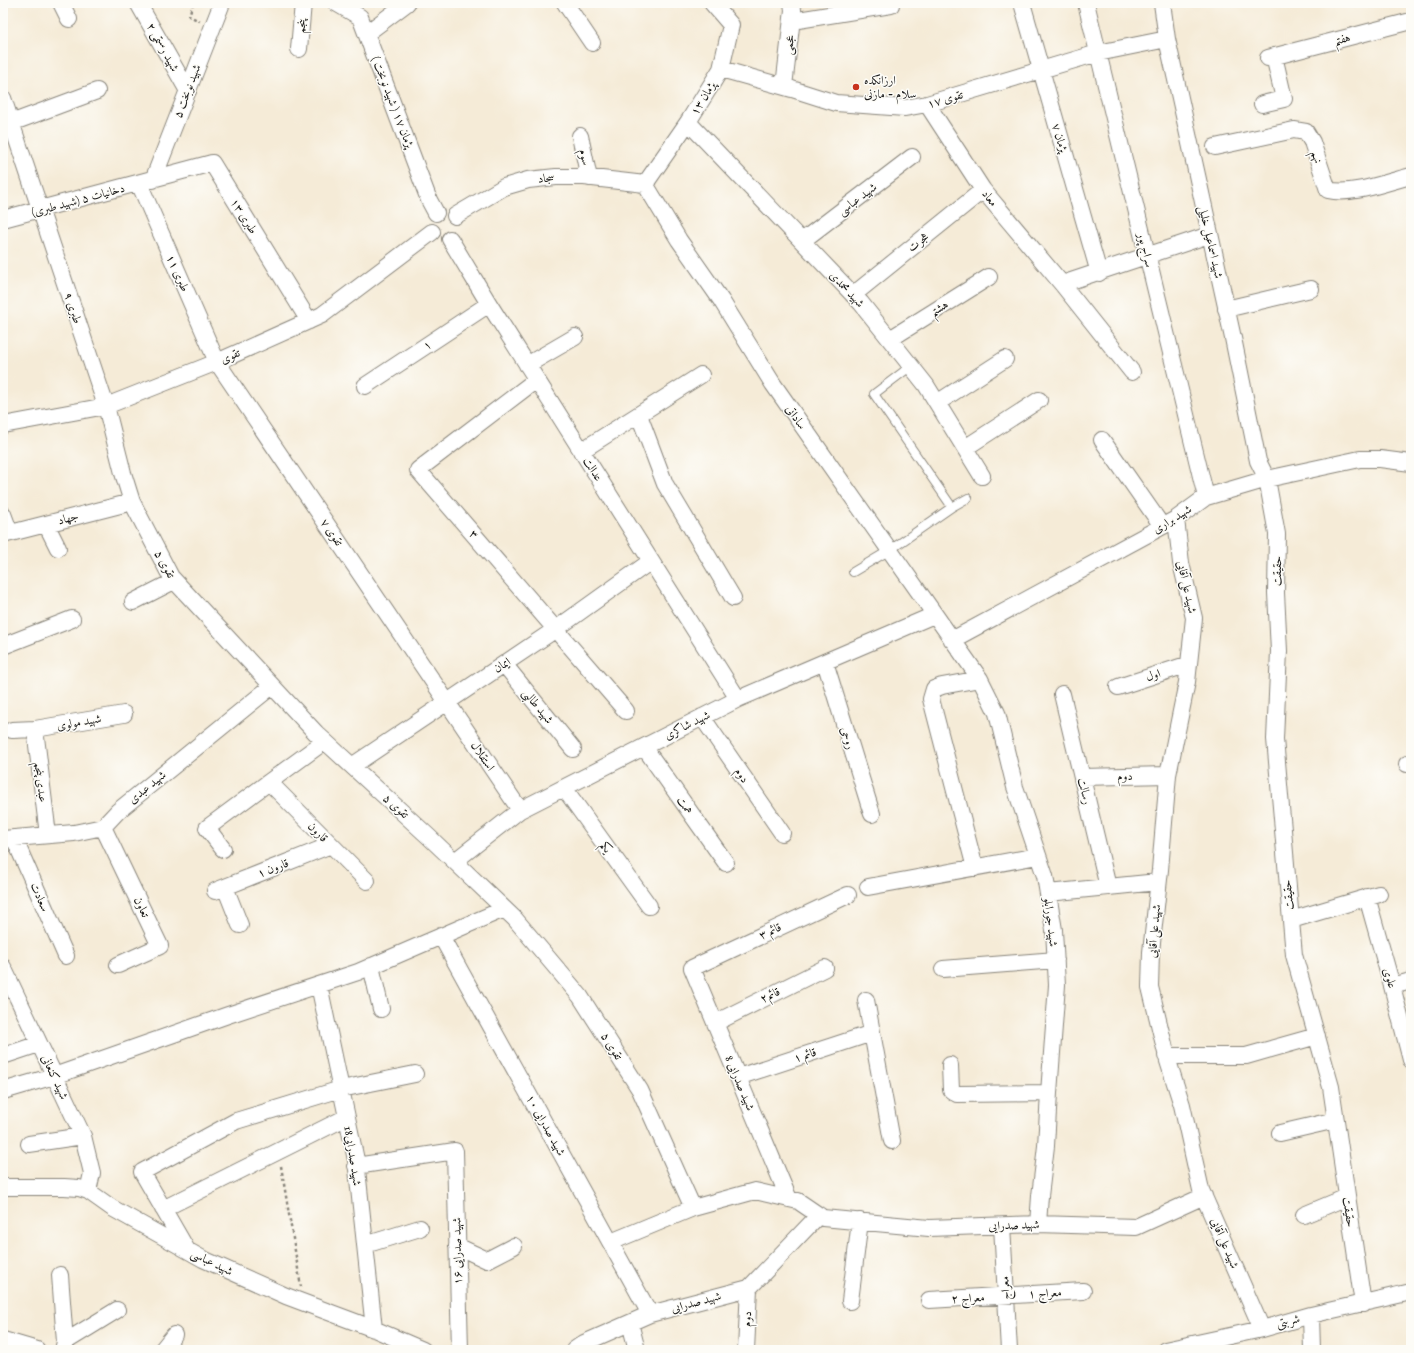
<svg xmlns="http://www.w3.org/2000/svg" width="1414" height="1353" font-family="'IM FELL English',Amiri,serif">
	<rect width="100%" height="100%" fill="#fdfcf7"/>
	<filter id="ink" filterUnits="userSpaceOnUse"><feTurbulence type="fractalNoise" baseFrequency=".025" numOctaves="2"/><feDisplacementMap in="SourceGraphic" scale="8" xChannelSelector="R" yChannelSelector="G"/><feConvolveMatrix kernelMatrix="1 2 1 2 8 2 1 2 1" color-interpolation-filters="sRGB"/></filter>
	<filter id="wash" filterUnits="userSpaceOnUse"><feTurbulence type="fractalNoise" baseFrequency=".012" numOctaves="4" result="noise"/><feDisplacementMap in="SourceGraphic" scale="16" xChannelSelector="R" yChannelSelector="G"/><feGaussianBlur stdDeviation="0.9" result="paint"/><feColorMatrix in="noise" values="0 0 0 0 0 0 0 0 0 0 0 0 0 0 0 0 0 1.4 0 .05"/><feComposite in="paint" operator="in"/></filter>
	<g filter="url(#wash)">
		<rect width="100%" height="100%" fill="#f5ebd7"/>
	</g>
	<g filter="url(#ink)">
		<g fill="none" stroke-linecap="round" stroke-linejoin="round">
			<defs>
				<path id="service" d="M911,366L874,394L952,507
					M853,572L890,550L952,507L968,498"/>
				<path id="minor" d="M61,3L69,19
					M138,3L188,91
					M336,3L360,17L429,200L436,213
					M565,3L592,43
					M712,3L731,25L721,69L688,122L645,184L679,240L721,300L773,384L980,679L997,713L1015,787L1045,876L1054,930L1057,985L1049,1093L1046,1146L1040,1196L1038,1224
					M1022,3L1099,273
					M1086,3L1206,497
					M1162,3L1167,39L1233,338L1258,461L1267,479L1277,534L1276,593L1279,651L1275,739L1294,955L1331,1087L1363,1304
					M792,21L891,5
					M367,33L407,3
					M299,49L303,3
					M1268,58L1411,21
					M721,69L792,89L836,103L905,108L927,104L1098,53L1167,39
					M784,86L793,10L792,3
					M3,98L106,406L123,473L132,502L171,577L316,733L428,836L515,919L580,996L640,1090L693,1208
					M927,104L983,190L1062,284L1132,372
					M1262,104L1284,99L1274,56
					M688,122L861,303L926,385L982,476
					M11,123L97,91
					M580,136L589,178
					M1215,147L1294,130L1306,132L1312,142L1328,190C1353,196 1386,182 1411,176
					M153,180L222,3
					M139,183L217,362L520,810
					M455,216L504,187L528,180L556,177H584L645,184
					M3,219L212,163L309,321
					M450,239L489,304L738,699
					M802,241L912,157
					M1062,284L1209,235
					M853,295L983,190
					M1226,309L1311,289
					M890,339L989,277
					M527,365L575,337
					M536,380L418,470L626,711
					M365,386L489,304
					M937,403L1005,359
					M639,415L665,484L733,598
					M3,425L106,406L217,362L322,315L432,232
					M1102,440L1162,526
					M965,448L1039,400
					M581,451L701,375
					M3,514L10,533
					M1176,519L1181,563L1194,618L1187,682L1168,775L1160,870L1151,952L1150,987L1168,1061L1182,1105L1201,1190L1262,1329
					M46,524L58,548
					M3,535L132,502
					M133,602L174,581
					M952,640L1176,519L1206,497L1267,479L1360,459H1380L1411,463
					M3,646L72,619
					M825,662L872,814
					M504,664L573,749
					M1118,687L1189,664
					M1062,694L1108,887
					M702,717L782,833
					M35,729L48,835
					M12,730L35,729L124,714
					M325,741L269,782L367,881
					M644,747L726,863
					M1407,764L1411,763
					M352,766L556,629L651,561
					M1082,777L1168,775
					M564,788L649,906
					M103,827L160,946L118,965
					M14,838L66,956
					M3,839L74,833L103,827L118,811L272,686
					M223,849L207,828L269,782
					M455,861L520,810L738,699L934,615
					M975,868L931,699L934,689L942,686L980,679
					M225,887L240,925
					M868,887L1038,856
					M215,891L331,845
					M1048,893L1158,882
					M1367,897L1392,986L1411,1060
					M1291,920L1379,894
					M441,936L650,1314
					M371,966L381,1009
					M3,967L83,1136L92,1173L88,1191
					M943,969L1056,960
					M319,985L356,1160L374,1329
					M1392,986L1411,981
					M866,1000L892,1141
					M715,1023L825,968
					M3,1056L39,1044
					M1166,1056H1246L1317,1036
					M950,1065L951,1090L957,1094L1049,1093
					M738,1077L872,1033
					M3,1091L54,1076L228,1015L358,972L504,909
					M1280,1133L1336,1120
					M29,1144L83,1136
					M356,1166L455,1151L460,1350
					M3,1187H64L79,1188L88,1191L112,1208L203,1259L286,1296L374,1329L423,1350
					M789,1199L692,968L848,895
					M163,1209L347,1117
					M1304,1215L1347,1197
					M1002,1226L1009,1350
					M611,1242L693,1208L755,1191L798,1201L823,1218L929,1228L1038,1224L1136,1227L1204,1196
					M365,1245L420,1228
					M457,1246L487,1260L514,1246
					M187,1250L142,1172L236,1121L341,1089L415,1074
					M60,1275L65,1342L63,1350
					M929,1300L1083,1291
					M850,1301L860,1221
					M1311,1315L1312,1350
					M630,1323L637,1350
					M3,1340L37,1350
					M65,1342L117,1310
					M162,1350L174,1335
					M574,1350L584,1343L650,1314L749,1288L819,1215
					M746,1350L749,1288
					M1165,1350L1262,1329L1311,1315L1411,1292"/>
			</defs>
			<use href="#service" stroke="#88847a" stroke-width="10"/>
			<use href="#minor" stroke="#88847a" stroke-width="18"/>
			<path stroke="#88847a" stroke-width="2.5" stroke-dasharray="3 3" stroke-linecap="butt" d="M193,3L189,16L200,21
				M281,1166L301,1287"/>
			<use href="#service" stroke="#fff" stroke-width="8"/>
			<use href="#minor" stroke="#fff" stroke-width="16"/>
		</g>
	</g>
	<circle fill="#c8321e" stroke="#fdfcf7" stroke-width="1.5" cx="856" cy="87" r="4"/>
	<g text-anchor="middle" stroke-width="3" stroke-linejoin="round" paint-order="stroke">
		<g font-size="12" fill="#1c1c1c" stroke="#fdfcf7">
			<text transform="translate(301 26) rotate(-85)" y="4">پنجم</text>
			<text transform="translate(1342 39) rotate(-15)" y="4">هفتم</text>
			<text transform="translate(789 45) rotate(-83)" y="4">عجمی</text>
			<text transform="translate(163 47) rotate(61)" y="4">شهید رستمی ۲</text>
			<text transform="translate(187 91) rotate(-69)" y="4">شهید نوبخت ۵</text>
			<text transform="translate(703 98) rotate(-58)" y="4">پژمان ۱۳</text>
			<text transform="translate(945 99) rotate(-16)" y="4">تقوی ۱۷</text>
			<text transform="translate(393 102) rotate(69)" y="4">پژمان ۱۷ ( شهید نوبخت )</text>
			<text transform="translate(1060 138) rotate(74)" y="4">پژمان ۷</text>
			<text transform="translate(585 157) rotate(77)" y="4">سوم</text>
			<text transform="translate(1317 157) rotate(72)" y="4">نهم</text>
			<text transform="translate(546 178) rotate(-6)" y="4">سجاد</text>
			<text transform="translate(990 198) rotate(51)" y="4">معاد</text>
			<text transform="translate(857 199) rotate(-37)" y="4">شهید عباسی</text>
			<text transform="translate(78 200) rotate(-15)" y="4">دخانیات ۵ (شهید طبری)</text>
			<text transform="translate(244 216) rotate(58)" y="4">طبری ۱۳</text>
			<text transform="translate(918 242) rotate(-39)" y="4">هجرت</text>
			<text transform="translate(1211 242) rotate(77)" y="4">شهید اسماعیل خلیلی</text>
			<text transform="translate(1146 250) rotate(76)" y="4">سراج پور</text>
			<text transform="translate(178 273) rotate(66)" y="4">طبری ۱۱</text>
			<text transform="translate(847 289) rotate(47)" y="4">شهید محمدی</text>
			<text transform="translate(73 308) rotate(71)" y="4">طبری ۹</text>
			<text transform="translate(939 308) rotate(-32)" y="4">هشتم</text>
			<text transform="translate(427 345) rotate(-33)" y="4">۱</text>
			<text transform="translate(230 356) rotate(-24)" y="4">تقوی</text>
			<text transform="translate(796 417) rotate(55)" y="4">ساداتی</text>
			<text transform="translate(593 469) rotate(58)" y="4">عدالت</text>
			<text transform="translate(68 518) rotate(-14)" y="4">جهاد</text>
			<text transform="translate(1172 519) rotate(-32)" y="4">شهید براری</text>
			<text transform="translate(332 532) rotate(56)" y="4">تقوی ۷</text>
			<text transform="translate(474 534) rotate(49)" y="4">۳</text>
			<text transform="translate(165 564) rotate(61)" y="4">تقوی ۵</text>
			<text transform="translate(1277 571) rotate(-89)" y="4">حقیقت</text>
			<text transform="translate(1187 587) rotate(77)" y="4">شهید علی آقایی</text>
			<text transform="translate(502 665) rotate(-33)" y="4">ایمان</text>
			<text transform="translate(1153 675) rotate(-18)" y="4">اول</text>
			<text transform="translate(538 706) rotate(51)" y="4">شهید طالبی</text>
			<text transform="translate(79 722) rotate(-10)" y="4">شهید مولوی</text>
			<text transform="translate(687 725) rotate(-27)" y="4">شهید شاکری</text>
			<text transform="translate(848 738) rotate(73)" y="4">روحی</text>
			<text transform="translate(483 756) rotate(56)" y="4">استقلال</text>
			<text transform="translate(742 775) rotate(55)" y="4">دوم</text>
			<text transform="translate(1125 776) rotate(-2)" y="4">دوم</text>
			<text transform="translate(41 782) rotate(83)" y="4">عبدی پنجم</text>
			<text transform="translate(147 787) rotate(-39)" y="4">شهید عبدی</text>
			<text transform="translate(1085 791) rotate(77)" y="4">رسالت</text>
			<text transform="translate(685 805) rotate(55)" y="4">همت</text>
			<text transform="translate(396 806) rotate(42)" y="4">تقوی ۵</text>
			<text transform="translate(318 832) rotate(45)" y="4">قارون</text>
			<text transform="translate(606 847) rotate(54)" y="4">یکم</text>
			<text transform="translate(273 868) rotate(-21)" y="4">قارون ۱</text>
			<text transform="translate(1288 895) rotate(-95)" y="4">حقیقت</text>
			<text transform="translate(40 897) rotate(66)" y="4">سعادت</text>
			<text transform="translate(142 907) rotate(64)" y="4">تعاون</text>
			<text transform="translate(1051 922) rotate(83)" y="4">شهید جورابلو</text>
			<text transform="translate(770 931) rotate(-25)" y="4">قائم ۳</text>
			<text transform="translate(1154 931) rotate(-85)" y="4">شهید علی آقایی</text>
			<text transform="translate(1390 978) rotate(74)" y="4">علوی</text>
			<text transform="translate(770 995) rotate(-26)" y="4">قائم۲</text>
			<text transform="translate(612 1046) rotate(58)" y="4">تقوی ۵</text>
			<text transform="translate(805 1055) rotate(-18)" y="4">قائم ۱</text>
			<text transform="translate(55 1077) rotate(65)" y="4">شهید کنعانی</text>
			<text transform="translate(740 1083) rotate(67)" y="4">شهید صدرایی 8</text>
			<text transform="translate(546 1125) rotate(61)" y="4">شهید صدرایی ۱۰</text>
			<text transform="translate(353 1156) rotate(81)" y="4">شهید صدرایی18</text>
			<text transform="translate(1349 1212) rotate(82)" y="4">حقیقت</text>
			<text transform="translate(1014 1225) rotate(-2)" y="4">شهید صدرایی</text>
			<text transform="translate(1225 1243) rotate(67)" y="4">شهید علی آقایی</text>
			<text transform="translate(457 1251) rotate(-91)" y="4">شهید صدرایی ۱۶</text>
			<text transform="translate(212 1262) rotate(26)" y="4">شهید عباسی</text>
			<text transform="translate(1005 1288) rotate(-93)" y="4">معراج</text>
			<text transform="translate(1045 1293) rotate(-3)" y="4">معراج ۱</text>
			<text transform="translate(968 1298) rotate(-3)" y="4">معراج ۲</text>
			<text transform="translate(696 1302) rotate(-15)" y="4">شهید صدرایی</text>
			<text transform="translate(747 1319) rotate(-87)" y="4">دوم</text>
			<text transform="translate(1288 1321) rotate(-15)" y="4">شربتی</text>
		</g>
		<g font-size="12" fill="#1c1c1c" stroke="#fdfcf7" text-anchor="start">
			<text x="864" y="84">ارزانکده<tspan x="864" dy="14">سلام - مازنی</tspan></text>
		</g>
	</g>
	<rect width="1414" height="1353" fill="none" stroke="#fdfcf7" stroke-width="16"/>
</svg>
